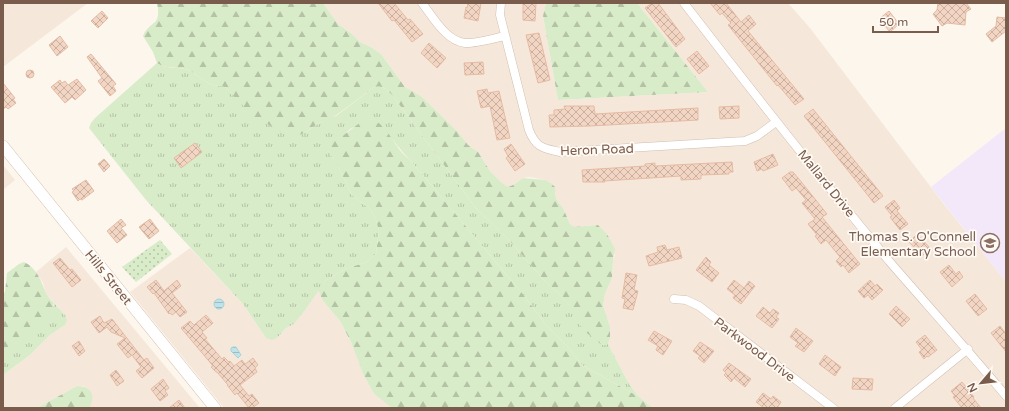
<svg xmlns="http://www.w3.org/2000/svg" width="1009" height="411" font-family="'Varela Round',sans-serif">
	<defs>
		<pattern id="grass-tufts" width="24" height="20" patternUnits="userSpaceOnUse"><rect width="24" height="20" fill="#d8ecc9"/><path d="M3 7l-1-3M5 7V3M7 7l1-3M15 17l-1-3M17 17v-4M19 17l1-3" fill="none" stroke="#b4c2a5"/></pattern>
		<pattern id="forest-firs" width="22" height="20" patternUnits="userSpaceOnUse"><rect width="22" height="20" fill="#d8ecc9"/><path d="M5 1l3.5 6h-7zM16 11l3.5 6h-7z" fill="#b4c2a5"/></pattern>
		<pattern id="garden-dots" width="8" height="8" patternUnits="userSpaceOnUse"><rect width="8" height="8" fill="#d8ecc9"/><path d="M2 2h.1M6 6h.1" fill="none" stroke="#b4c2a5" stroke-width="1.8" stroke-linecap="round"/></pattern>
		<pattern id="water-rules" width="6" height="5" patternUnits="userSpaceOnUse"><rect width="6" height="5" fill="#bfe3e8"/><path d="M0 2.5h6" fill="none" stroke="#a0bbbe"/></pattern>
		<pattern id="building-cross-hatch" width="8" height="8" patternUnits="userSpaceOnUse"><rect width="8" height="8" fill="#f3d5c3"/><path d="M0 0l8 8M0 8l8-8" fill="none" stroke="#cab0a1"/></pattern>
	</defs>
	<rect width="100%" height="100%" fill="#fdf6ec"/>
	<path fill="#f5e8da" d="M3,3H88L3,67Z
		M323,3H546L543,16L558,100L708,92L637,3H788L810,28L943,203L1006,282V408H653L639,397L629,384L608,344L610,338V327L603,305L605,294L612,278L613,260L615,255L598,225L574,227L570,224L563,208L556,199V193L551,183L546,180L529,177L523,178L513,185L507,187L502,183L490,171L478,152L468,145L458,132L421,96L405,87L381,54L371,47L360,42L352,34L338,24Z
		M3,165L15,180L3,190Z
		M66,247L200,408H89L91,404L88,389L83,386H77L37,408H3V375L30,355L50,335L65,325L59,308L46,294L43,283L36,272Z
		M190,248L243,304L266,338H277L285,329L295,323L306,309L318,290L323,301L340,321L351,342L363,374L374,394L392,408H224L130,292Z"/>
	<path fill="#f3e8fa" d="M1006,128V282L931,187Z"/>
	<path fill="url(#grass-tufts)" d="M157,63C168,70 177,66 188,70C195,73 200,78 206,82C212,86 219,85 225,87L257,118L304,133L319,123L336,116L373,88C382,84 386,89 393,96L475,207L510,241L542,278L564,299L602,345L608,344L629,384L639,397L582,365L568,347L546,325L522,293L410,160C396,146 387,129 371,119L350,129L328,151L337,164L352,195L370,209L376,220L379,231L376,254L367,262L345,269L325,281L306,309L295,323L285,329L277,338L272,340L266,338L243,304L146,200L89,128L91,123L95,118Z
		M54,303L65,315L67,320L65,325L50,335L30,355L3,375V351L54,306Z"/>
	<path fill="url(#forest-firs)" d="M157,3H323L338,24L352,34L360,42L371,47L381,54L405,87L421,96L458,132L468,145L478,152L490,171L502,183L508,187L513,185L523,178L546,180L551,183L555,187L556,199L563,208L570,224L574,227L598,225L607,234L615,249L613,260L612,278L605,294L603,305L610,327V338L608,344L602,345L583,330L571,308L564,299L542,278L510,241L475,207L393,96C386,89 382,84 373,88L331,119L319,123L304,133L294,137L288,136L252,115L225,87C219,85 212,86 206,82C200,78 195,73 188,70C177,66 168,70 157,63L153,52L143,36C150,20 162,27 157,3Z
		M546,3H637L708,92L558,100L543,16Z
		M365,119C380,117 389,135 397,146C400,151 405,156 410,160L522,293L546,325L568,347L582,365L639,397L653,408H392L374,394L363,374L351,342L340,321L323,301L318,290L325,281L345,269L367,262L376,254L379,231L376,220L370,209L352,195L337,164L328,151L326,145L341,137Z
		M24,262C37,268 41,281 46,293C48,297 51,300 54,303L52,312L48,316L3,351V295L5,292L7,273L19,264Z
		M77,386C92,386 96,396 89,408H37Z"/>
	<path fill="url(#garden-dots)" d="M160,240L172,254L136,282L122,267Z"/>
	<path fill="url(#water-rules)" stroke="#a5d3da" d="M214 304a5 5 0 1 1 10 0a5 5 0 1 1-10 0Z
		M233,347H236L241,355L238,358L231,351V348Z"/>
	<path fill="url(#building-cross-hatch)" stroke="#e6bba3" d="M378,3H394L408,20L410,19L423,34L412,42L394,20L392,21Z
		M468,3H481L478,21L464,18L466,7L467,8Z
		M523,3H536L535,21L523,20Z
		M652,3H658L685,39L676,47L645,8Z
		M710,3H726L741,22L749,15L756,24L748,31L804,99L795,105L778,85L777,86L744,45L728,25L731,23L722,13L720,15Z
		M938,3H966L971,9L966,12L965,25L947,23L942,26L933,14L937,10Z
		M102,11L108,18L98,28L91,21Z
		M889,11L899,24L890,32L879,19Z
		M997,17L1006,18V31L992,42L986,34L996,26Z
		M539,33L550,80L538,83L526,35Z
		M60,36L68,47L57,56L49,45Z
		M429,43L446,58L437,68L421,53Z
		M697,51L709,66L699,74L687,59Z
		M91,54L116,84L113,86L116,91L110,96L98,81L102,78L87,57Z
		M483,62L484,74L465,75L464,63Z
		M26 74a4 4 0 1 1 8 0a4 4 0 1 1-8 0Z
		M77,79L86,90L75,100L72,97L65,103L51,87L60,80L62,83L65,81L68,85Z
		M3,83L15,98L13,99L16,103L8,109L6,107L3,109Z
		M487,89L488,93L499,91L510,138L497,140L490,106L481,108L477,91Z
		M564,106H594L595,114L698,108V120L590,126L550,127L549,115H554V110L565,109Z
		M739,106V118L720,119L719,107Z
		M813,109L883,196L874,203L804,116Z
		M195,143L202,152L181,168L174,158Z
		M511,144L525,164L515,171L506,158L508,156L504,149Z
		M773,154L778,165L763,171L762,169L757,171L754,162Z
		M104,159L110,166L104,172L98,164Z
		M732,162L733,172H729V174L701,175V179L681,180V176L604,181L605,182H583L582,170L645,166V164L655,163V166Z
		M790,172H793L799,179L827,214L822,217L860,264L849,273L843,265L841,267L836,261L840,257L826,240L821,244L815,236L817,235L808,224L815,219L802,203L806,200L796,188L792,191L782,178Z
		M86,180L94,191L82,200L80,199L78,201L72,192L74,191L72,189Z
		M894,200L900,208L897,211L908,224L900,230L890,217L892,216L885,207Z
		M121,219L126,225L121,228L127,235L117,243L107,231Z
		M150,219L159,231L149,239L139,227Z
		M917,234L930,248L922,256L909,242Z
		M665,245L667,250L679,247L682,258L649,266L646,256L658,252L657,247Z
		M706,257L711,262L709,265L719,273L712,282L696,270Z
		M60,258L70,270L72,269L81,280L72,287L53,263Z
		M949,265L956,274L959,271L963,277L952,287L940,272Z
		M626,273L637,275L634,290L638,291L633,310L623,308L625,299L622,298Z
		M156,280L164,291L177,280L181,286L172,293L187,312L180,317L176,312L172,315L170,313L169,314L154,293L153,294L147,287Z
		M734,280L744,288L749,281L755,286L741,304L733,298L735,295L727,289Z
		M870,280L875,286L877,284L883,290L872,300L868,295L864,298L858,291Z
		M975,294L987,309L978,316L966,301Z
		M896,306L910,319L902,327L889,314Z
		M763,307L770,313L773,309L779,313L776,317L779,319L772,328L756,316Z
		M206,315L213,323L202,332L207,338L205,339L222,359L224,357L229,362L230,361L234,366L242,360L245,364L253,358L258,365L255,368L257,372L240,385L249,396L252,394L259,403L252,408H249L237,393L235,395L227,385H228L217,372H216L211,367L213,366L181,328L190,321L194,325Z
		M100,316L104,323L112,319L144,360L147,358L154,368L142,378L136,371L141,367L132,355L128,358L117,344L125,338L111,332L107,327L99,333L91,322Z
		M1000,326L1006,334V352L991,333Z
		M796,328L813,341L804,352L795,346L798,343L790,337Z
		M654,331L672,341L663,355L656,350L658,346L648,340Z
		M925,335L937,350L928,357L927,356L924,359L919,352L922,350L916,342Z
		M79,341L85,351L79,356L72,346Z
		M700,342L714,351L704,363L698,358L700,356L693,351Z
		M825,355L841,367L835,376L819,364Z
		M729,363L751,379L745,387L734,378L731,382L724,375L726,373L723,370Z
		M116,370L124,381L117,386L110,375Z
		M853,378L873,379L872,390L852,389Z
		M163,379L169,388L165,391L168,395L160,401L151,389Z
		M962,382L974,397L973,398L981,408H962L953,397L955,396L951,391Z
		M763,393L771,399L773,396L781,402L777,408H764L756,402Z
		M179,400L185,408H169Z"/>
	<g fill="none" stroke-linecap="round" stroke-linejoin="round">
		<defs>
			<path id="street" d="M422,3C433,17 446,41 465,43C474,44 495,38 505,36
				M501,3L500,15L529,130C536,148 543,148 560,152L745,141L757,136L776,122
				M684,3C751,90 819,176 889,261C928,306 968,350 1006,396
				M674,299L686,300L699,306L833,408
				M895,408L968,349"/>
			<path id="secondary" d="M3,146L215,408"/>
		</defs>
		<use href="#street" stroke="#d1beb0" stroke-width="9"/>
		<use href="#secondary" stroke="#d6c0b0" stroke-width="12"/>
		<use href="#street" stroke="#fff" stroke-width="8"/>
		<use href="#secondary" stroke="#fff" stroke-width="11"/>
	</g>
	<defs>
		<symbol id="school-ring" viewBox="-11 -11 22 22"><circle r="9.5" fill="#fffaf3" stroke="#8d6e63" stroke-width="1.5"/><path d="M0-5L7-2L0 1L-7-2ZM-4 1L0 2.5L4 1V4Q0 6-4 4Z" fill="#8d6e63"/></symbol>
	</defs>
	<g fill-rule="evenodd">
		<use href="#school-ring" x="979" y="232" width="22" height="22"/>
	</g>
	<g text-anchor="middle" stroke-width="3.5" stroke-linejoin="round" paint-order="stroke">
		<g font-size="13" fill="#7a5c4d" stroke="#fffaf3">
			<text transform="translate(597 149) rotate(-2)" y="5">Heron Road</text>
			<text transform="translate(827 183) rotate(51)" y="5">Mallard Drive</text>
			<text transform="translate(109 277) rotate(51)" y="5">Hills Street</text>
			<text transform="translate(755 349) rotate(37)" y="5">Parkwood Drive</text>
		</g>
		<g font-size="13" fill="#785e54" stroke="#fffaf3" text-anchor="end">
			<text x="976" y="241">Thomas S. O'Connell<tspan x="976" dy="15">Elementary School</tspan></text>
		</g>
	</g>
	<rect width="1009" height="411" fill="none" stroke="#7a5c4d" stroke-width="8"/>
	<g transform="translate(981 383) rotate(242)" stroke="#fffaf3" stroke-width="3" paint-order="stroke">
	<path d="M0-3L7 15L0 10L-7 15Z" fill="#7a5c4d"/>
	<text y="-6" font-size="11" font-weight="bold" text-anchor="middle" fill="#7a5c4d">N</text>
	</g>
	<path d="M873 26v6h65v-6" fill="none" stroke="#7a5c4d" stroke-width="2"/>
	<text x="879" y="26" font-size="12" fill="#7a5c4d" stroke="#fffaf3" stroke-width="3" paint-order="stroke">50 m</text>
</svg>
